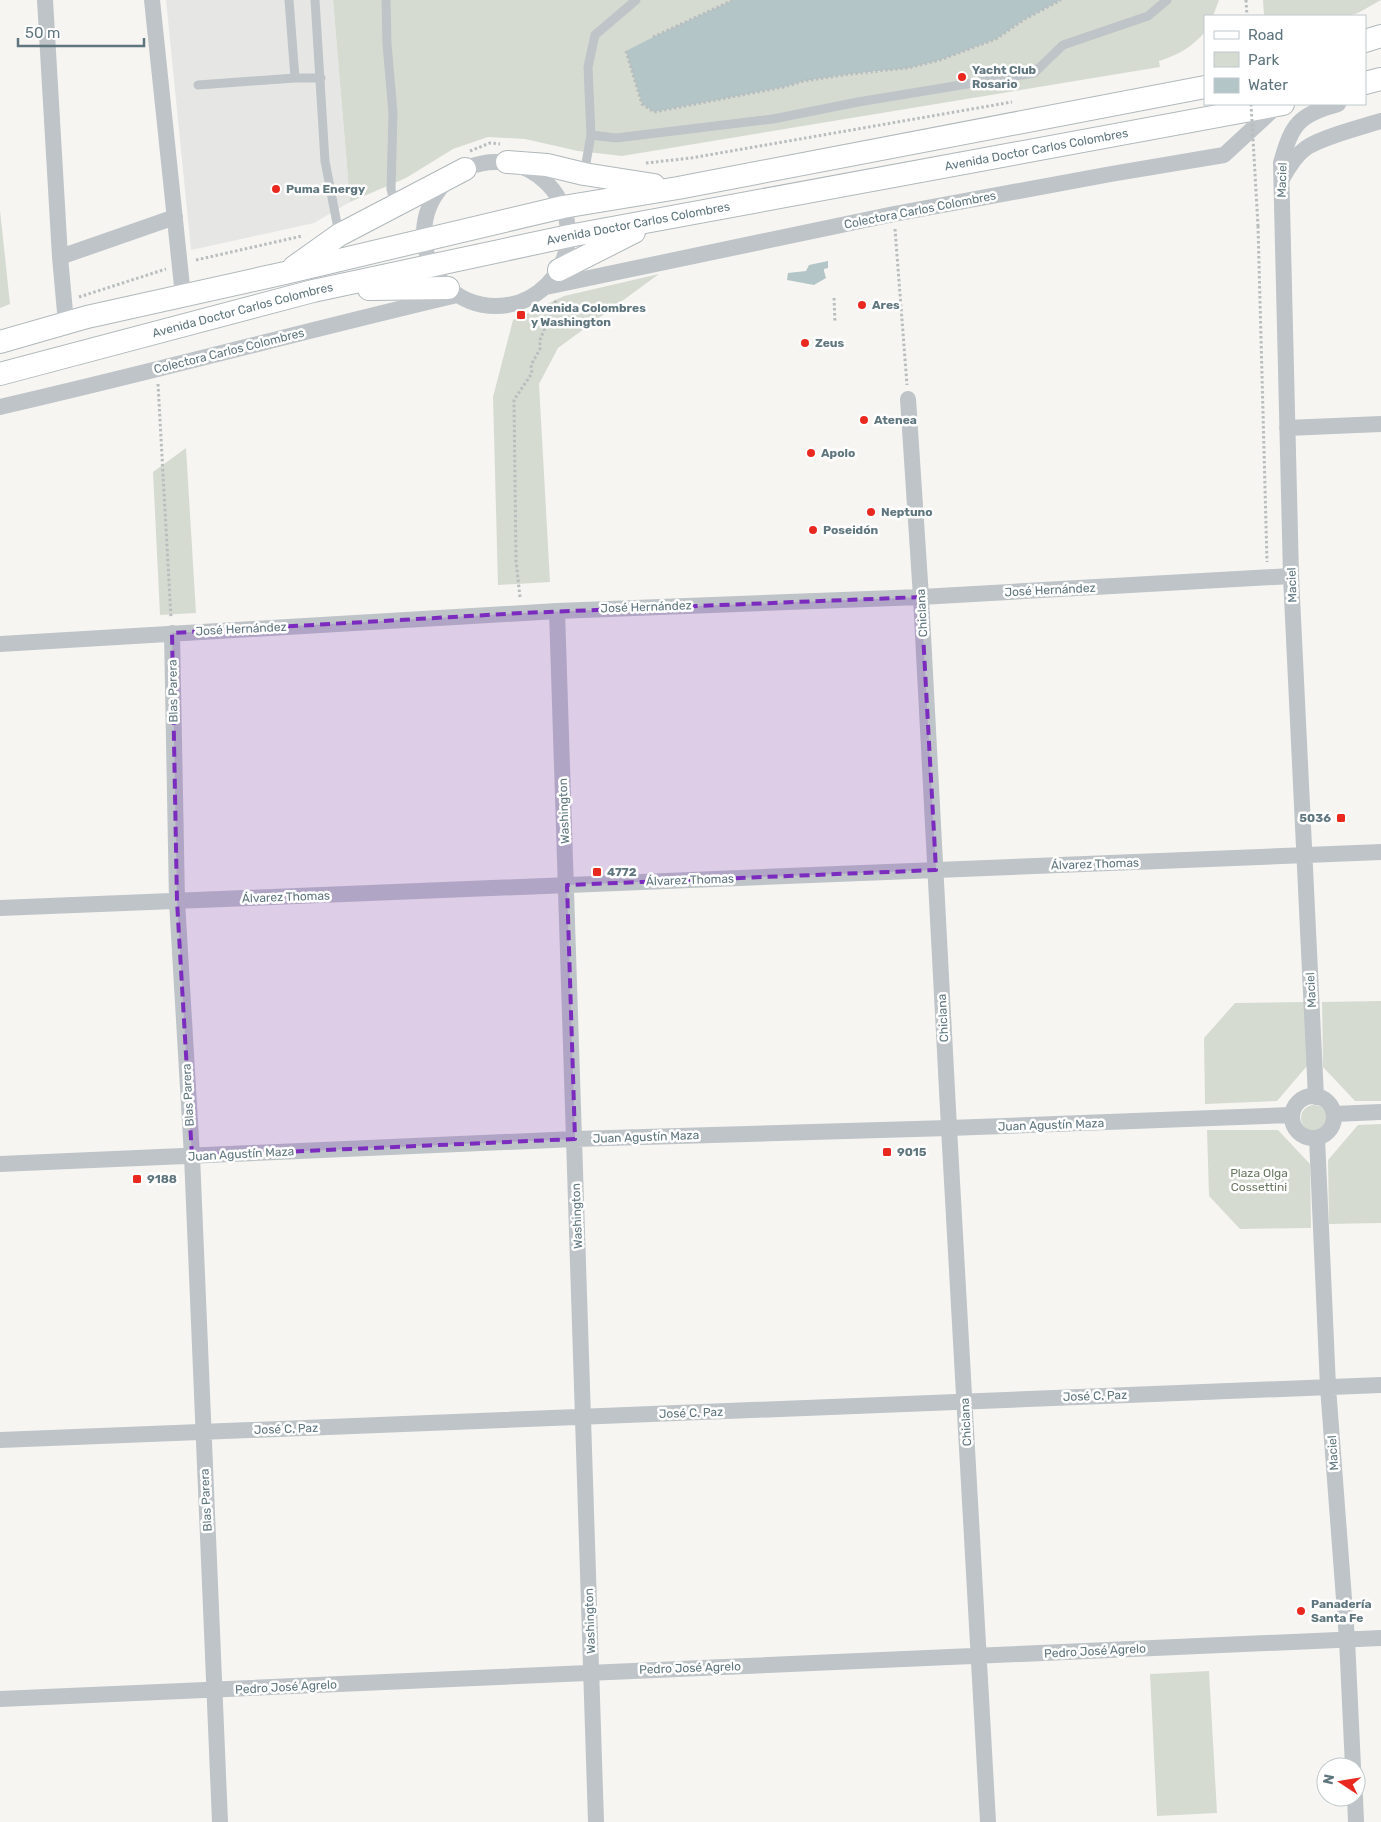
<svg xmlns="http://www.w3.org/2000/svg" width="1381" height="1822" font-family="Rubik,sans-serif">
	<rect width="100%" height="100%" fill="#f6f5f2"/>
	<path fill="#e6e7e5" d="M166,0H333L350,202L314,223L191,250Z"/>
	<path fill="#d6dbd1" d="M333,0H733L653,37L627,51L642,104L654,112L784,87L804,81L850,74L883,71L940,60L996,39L1025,19L1061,0H1219L1213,16H1205V32C1192,47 1178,55 1159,61L1160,67L622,156L578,151L525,139L488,137L453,149L406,178L350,202Z
		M1263,0H1381L1358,13L1347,16H1264Z
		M0,210L10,304L0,308Z
		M659,274L558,348L539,384L550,582L498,585L493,397L513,320L564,296Z
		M186,448L196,613L160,615L153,472Z
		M1381,1001V1101H1355L1323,1067L1322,1002Z
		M1305,1002L1307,1066L1277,1101L1205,1104L1204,1038L1235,1003Z
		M1301 1118a13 13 0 1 1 26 0a13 13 0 1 1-26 0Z
		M1381,1124V1223L1329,1224L1328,1160L1358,1125Z
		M1207,1130H1278L1310,1164L1311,1228L1240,1229L1209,1196Z
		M1209,1671L1217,1813L1157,1816L1150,1674Z"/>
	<path fill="#b3c5c6" d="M733,0H1061L1025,19L996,39L940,60L908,68L850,74L804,81L784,87L654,112L642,104L626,51L653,37Z
		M828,261V268L824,269V271L826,278L814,285L787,280L788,273L806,271L809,265Z"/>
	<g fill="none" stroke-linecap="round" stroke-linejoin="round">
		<defs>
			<g id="secondary">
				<path d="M1365,41L1381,36"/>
				<path d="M1365,83L1381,79"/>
				<path d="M507,162L547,165L584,174L654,185"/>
				<path d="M294,267L339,235L465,169"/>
				<path d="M559,270L634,232"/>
				<path d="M369,289L448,288"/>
				<path d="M0,342L87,317L285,273L563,207L678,188L1205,87"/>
				<path id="s1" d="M0,374L313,291L569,236L1283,104"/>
			</g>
		</defs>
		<use href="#secondary" stroke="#b0b8bb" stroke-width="24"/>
		<path stroke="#b8bdbe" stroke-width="3" stroke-dasharray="2.5 2.5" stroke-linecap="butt" d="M1246,0L1247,16
			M653,37L733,0
			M626,51L642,104L654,112L784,87L804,81L850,74L908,68L940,60L996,39L1025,19L1061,0
			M470,151L490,143L500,144
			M646,163L691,158L1012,102
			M1258,226L1267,562
			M895,229L907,385
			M196,260L302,236
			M79,297L166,269
			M834,298L835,323
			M158,384L171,618
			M520,597L516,561L514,400L532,373L531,365L540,349V340L556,300"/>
		<path stroke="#bec4c7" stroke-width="9" d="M289,0L295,78
			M315,0L325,161L339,234
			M386,0L387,44L393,113L391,189L395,205
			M198,85L295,78H321
			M591,135L616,138L773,119L858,102L1034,73L1063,45L1148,16L1167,0
			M584,174L591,135L588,67L595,35L636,0"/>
		<path stroke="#bec4c7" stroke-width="16" d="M45,0L60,257L66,323
			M152,0L183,296
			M424 234a72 72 0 1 1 144 0a72 72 0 1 1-144 0Z
			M1282,179C1288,168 1296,155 1306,148C1322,137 1362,127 1381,121
			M60,257L175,217
			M546,287L894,214L1111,174L1224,155L1278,105
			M908,399L921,597L949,1128L988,1822
			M0,407C153,372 304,331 457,295
			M1287,428L1381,424
			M557,611L596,1822
			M172,633L177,901L192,1156L220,1822
			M0,644L557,611L921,597L1291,576
			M0,908L1381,852
			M1292 1117a21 21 0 1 1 42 0a21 21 0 1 1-42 0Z
			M1316,1097L1291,576L1281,163C1292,124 1298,115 1338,104
			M1334,1114L1381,1112
			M1317,1138L1328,1387L1347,1639L1353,1767
			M0,1164L575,1139L949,1128L1292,1115
			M0,1440L1381,1385
			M0,1699L1381,1638
			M1355,1797L1356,1822"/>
		<use href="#secondary" stroke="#fff" stroke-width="22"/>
		<path stroke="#b8bdbe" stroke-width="3" stroke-dasharray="2.5 2.5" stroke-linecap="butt" d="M1251,104L1258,226"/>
	</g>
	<path fill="#7b2cbf" fill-opacity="0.2" stroke="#7b2cbf" stroke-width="4" stroke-dasharray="10 6" stroke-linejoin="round" d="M921,597L936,870L567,885L575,1139L192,1156L177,901L172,633L522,613Z"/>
	<g fill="#e9291f" stroke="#fff" stroke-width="2">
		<circle cx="962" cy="77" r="5"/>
		<circle cx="276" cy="189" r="5"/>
		<circle cx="862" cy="305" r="5"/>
		<rect x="516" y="310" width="10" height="10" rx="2.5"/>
		<circle cx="805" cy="343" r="5"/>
		<circle cx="864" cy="420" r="5"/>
		<circle cx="811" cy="453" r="5"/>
		<circle cx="871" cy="512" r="5"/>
		<circle cx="813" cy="530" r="5"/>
		<rect x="1336" y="813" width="10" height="10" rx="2.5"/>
		<rect x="592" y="867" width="10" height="10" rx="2.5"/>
		<rect x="882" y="1147" width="10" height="10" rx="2.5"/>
		<rect x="132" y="1174" width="10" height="10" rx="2.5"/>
		<circle cx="1301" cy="1611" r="5"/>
	</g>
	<g text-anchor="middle" stroke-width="5" stroke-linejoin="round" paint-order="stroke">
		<g font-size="12" font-weight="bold" fill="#5f767e" stroke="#fff" text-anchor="start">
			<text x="972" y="74">Yacht Club<tspan x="972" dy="14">Rosario</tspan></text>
			<text x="286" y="193">Puma Energy</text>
			<text x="872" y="309">Ares</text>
			<text x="531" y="312">Avenida Colombres<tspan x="531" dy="14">y Washington</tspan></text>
			<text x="815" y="347">Zeus</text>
			<text x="874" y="424">Atenea</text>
			<text x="821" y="457">Apolo</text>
			<text x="881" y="516">Neptuno</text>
			<text x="823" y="534">Poseidón</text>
			<text x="1331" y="822" text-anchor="end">5036</text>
			<text x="607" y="876">4772</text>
			<text x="897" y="1156">9015</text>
			<text x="147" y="1183">9188</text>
			<text x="1311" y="1608">Panadería<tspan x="1311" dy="14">Santa Fe</tspan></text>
		</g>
		<g font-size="12" fill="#5f767e" stroke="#fff">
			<text dy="4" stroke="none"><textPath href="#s1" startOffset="1061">Avenida Doctor Carlos Colombres</textPath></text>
			<text transform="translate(1282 180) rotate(-88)" y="4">Maciel</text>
			<text transform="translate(920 210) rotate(-11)" y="4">Colectora Carlos Colombres</text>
			<text dy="4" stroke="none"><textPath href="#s1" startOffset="656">Avenida Doctor Carlos Colombres</textPath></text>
			<text dy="4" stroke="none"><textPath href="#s1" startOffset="251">Avenida Doctor Carlos Colombres</textPath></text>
			<text transform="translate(229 351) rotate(-14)" y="4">Colectora Carlos Colombres</text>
			<text transform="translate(1292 585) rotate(-92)" y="4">Maciel</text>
			<text transform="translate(1050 590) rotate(-3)" y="4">José Hernández</text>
			<text transform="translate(646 607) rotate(-2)" y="4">José Hernández</text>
			<text transform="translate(922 613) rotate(-93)" y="4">Chiclana</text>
			<text transform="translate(241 629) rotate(-3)" y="4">José Hernández</text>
			<text transform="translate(173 691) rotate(-91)" y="4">Blas Parera</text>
			<text transform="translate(564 811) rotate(-92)" y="4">Washington</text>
			<text transform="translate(1095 864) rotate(-2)" y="4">Álvarez Thomas</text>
			<text transform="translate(690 880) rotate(-2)" y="4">Álvarez Thomas</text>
			<text transform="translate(286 897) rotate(-2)" y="4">Álvarez Thomas</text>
			<text transform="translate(1311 990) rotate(-93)" y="4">Maciel</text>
			<text transform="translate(943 1018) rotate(-93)" y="4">Chiclana</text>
			<text transform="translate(188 1095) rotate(-93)" y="4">Blas Parera</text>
			<text transform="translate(1051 1125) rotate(-2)" y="4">Juan Agustín Maza</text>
			<text transform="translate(646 1137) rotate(-2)" y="4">Juan Agustín Maza</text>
			<text transform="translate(241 1154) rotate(-3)" y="4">Juan Agustín Maza</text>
			<text transform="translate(577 1216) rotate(-92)" y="4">Washington</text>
			<text transform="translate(1095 1396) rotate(-2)" y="4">José C. Paz</text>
			<text transform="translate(691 1413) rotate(-2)" y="4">José C. Paz</text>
			<text transform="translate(966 1422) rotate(-93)" y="4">Chiclana</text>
			<text transform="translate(286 1429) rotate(-2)" y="4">José C. Paz</text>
			<text transform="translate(1333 1453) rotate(-94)" y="4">Maciel</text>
			<text transform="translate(206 1500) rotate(-93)" y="4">Blas Parera</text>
			<text transform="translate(590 1621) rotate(-92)" y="4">Washington</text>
			<text transform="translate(1095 1651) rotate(-3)" y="4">Pedro José Agrelo</text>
			<text transform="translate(690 1668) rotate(-2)" y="4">Pedro José Agrelo</text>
			<text transform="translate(286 1687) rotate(-3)" y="4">Pedro José Agrelo</text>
		</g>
		<g font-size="12" fill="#6c7b63" stroke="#fff">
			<text x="1259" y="1177">Plaza Olga<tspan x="1259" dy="14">Cossettini</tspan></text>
		</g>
	</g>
	<rect x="1204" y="15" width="162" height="90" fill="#ffffff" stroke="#bfc8cb"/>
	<rect x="1214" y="31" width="25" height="8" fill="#ffffff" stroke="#bfc8cb"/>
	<text x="1248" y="40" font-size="15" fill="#5f767e">Road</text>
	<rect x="1214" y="52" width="25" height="15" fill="#d6dbd1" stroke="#bfc8cb"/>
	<text x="1248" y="65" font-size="15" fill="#5f767e">Park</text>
	<rect x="1214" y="78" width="25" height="15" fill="#b3c5c6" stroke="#bfc8cb"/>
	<text x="1248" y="90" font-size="15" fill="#5f767e">Water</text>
	<g transform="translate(1341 1782) rotate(282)"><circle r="24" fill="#ffffff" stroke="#bfc8cb"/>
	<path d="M0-4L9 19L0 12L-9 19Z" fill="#e9291f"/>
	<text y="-8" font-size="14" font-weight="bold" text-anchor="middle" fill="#5f767e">N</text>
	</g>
	<path d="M18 38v8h126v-8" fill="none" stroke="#5f767e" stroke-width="2.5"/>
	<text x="25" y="38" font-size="15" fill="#5f767e" stroke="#ffffff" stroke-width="4" paint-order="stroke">50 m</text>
</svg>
